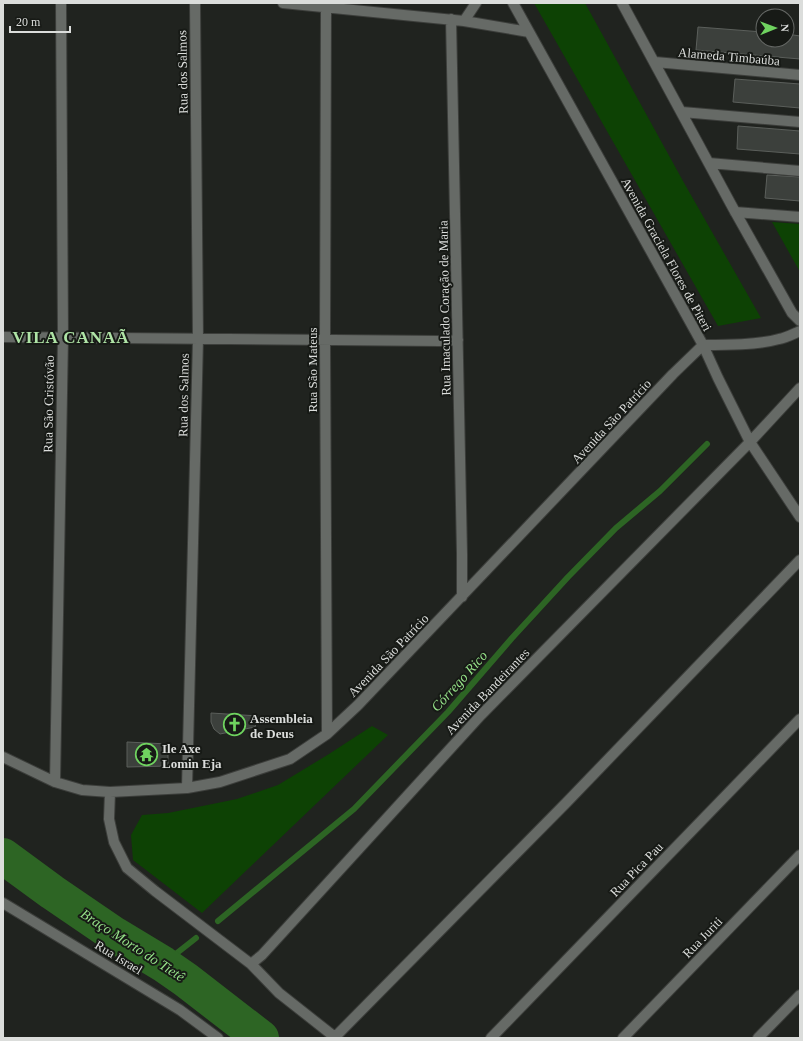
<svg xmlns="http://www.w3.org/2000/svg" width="803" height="1041" font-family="'Times New Roman',serif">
	<rect width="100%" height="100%" fill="#20231f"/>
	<path fill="#0d4204" d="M534,3H585L683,181L761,318L718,326Z
		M772,222L800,224V272Z
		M372,726L388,735L202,913L133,860L131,835L142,815L168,813L237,799L278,785L329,754Z"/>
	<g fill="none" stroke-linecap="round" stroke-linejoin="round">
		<path stroke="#2d6524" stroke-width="6" d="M218,921L354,809L448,712L512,638L568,577L616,528L660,491L707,444
			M163,964L196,938"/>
		<path stroke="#2d6524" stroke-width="36" d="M3,856L52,892L115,935L163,964L186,980L261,1038"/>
	</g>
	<path fill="#3c403c" stroke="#5b5f5b" d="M698,27L763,32V40H787V34L800,36V59L696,50Z
		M735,79L800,84V108L733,102Z
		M738,126L800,131V154L737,149Z
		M767,175L800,177V201L765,198Z
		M211,713L258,716L255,727L220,734L214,729L211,722Z
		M127,742L168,744V766L127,767Z"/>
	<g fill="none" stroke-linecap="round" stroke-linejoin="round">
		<defs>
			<path id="minor" d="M283,3L464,21L529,32
				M513,3L703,345L718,378L750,442L800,517
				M622,3L733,208L792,313L800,321
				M326,7L325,340L327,734
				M451,19L462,554V597
				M464,21L476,3
				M655,62L800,75
				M682,112L800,122
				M709,163L800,171
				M735,212L800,217
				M3,337L440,341L458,340
				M3,757L55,782L82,790L110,792L187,788L220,782L290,759L327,734L358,705L673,374L703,345C726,345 758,345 779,339C786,338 793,334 800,331
				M55,782L63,338L61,3
				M187,788L198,339L195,3
				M110,792L109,819L114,842L127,868L155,891L251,964L279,993L336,1038
				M3,903L180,1010L218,1038
				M251,964L262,955L481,715L750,442L800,388
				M335,1037L566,803L800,560
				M491,1038L800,719
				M623,1038L800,855
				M758,1038L800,995"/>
		</defs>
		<use href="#minor" stroke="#3c3e3b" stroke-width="12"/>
		<use href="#minor" stroke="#666a66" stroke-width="10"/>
	</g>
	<defs>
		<symbol id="church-ring" viewBox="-11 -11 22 22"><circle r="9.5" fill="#171a16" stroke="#6fd35f" stroke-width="1.5"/><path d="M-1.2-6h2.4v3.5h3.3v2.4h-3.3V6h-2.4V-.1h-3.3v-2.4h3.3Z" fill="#6fd35f"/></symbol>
		<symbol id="temple-ring" viewBox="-11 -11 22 22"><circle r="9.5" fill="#171a16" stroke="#6fd35f" stroke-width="1.5"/><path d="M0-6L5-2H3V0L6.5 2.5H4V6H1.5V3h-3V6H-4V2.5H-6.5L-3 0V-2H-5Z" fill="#6fd35f"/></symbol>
	</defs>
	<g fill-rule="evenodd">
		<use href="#church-ring" x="222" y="712" width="25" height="25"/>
		<use href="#temple-ring" x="134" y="742" width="25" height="25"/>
	</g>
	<g text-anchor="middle" stroke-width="4" stroke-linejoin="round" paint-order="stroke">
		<g font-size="13" fill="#dbdddb" stroke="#171a16">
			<text transform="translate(729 56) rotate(5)" y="5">Alameda Timbaúba</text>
			<text transform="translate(182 72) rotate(-91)" y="5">Rua dos Salmos</text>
			<text transform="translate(667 254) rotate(61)" y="5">Avenida Graciela Flores de Piteri</text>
			<text transform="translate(444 308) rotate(-91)" y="5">Rua Imaculado Coração de Maria</text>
			<text transform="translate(312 370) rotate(-90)" y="5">Rua São Mateus</text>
			<text transform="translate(183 395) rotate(-89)" y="5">Rua dos Salmos</text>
			<text transform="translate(48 404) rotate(-89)" y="5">Rua São Cristóvão</text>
			<text transform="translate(611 421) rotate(-47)" y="5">Avenida São Patrício</text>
			<text transform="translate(388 655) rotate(-46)" y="5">Avenida São Patrício</text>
			<text transform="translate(487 691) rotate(-46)" y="5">Avenida Bandeirantes</text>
			<text transform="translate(636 869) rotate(-46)" y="5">Rua Pica Pau</text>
			<text transform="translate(702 937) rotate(-46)" y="5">Rua Juriti</text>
			<text transform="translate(119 957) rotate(31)" y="5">Rua Israel</text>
		</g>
		<g font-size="13" font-weight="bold" fill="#dbdddb" stroke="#171a16" text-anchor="start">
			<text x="250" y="723">Assembleia<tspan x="250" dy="15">de Deus</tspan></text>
			<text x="162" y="753">Ile Axe<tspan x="162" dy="15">Lomin Eja</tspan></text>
		</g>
		<g font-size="14" font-style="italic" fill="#97e48a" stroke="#171a16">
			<text transform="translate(459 681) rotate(-48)" y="5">Córrego Rico</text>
			<text transform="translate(133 945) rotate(33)" y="5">Braço Morto do Tietê</text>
		</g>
		<g font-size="17" font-weight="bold" letter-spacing="1" fill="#afe4a6" stroke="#171a16">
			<text x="71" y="343">VILA CANAÃ</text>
		</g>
	</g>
	<rect width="803" height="1041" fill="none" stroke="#dbdddb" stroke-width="8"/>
	<g transform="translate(775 28) rotate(89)"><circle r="19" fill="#171a16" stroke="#656865"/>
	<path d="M0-3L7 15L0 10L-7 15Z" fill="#6fd35f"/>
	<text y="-6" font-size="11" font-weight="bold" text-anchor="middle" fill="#dbdddb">N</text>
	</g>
	<path d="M10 26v6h60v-6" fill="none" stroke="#dbdddb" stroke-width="2"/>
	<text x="16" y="26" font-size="12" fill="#dbdddb" stroke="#171a16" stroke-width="3" paint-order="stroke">20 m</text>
</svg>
